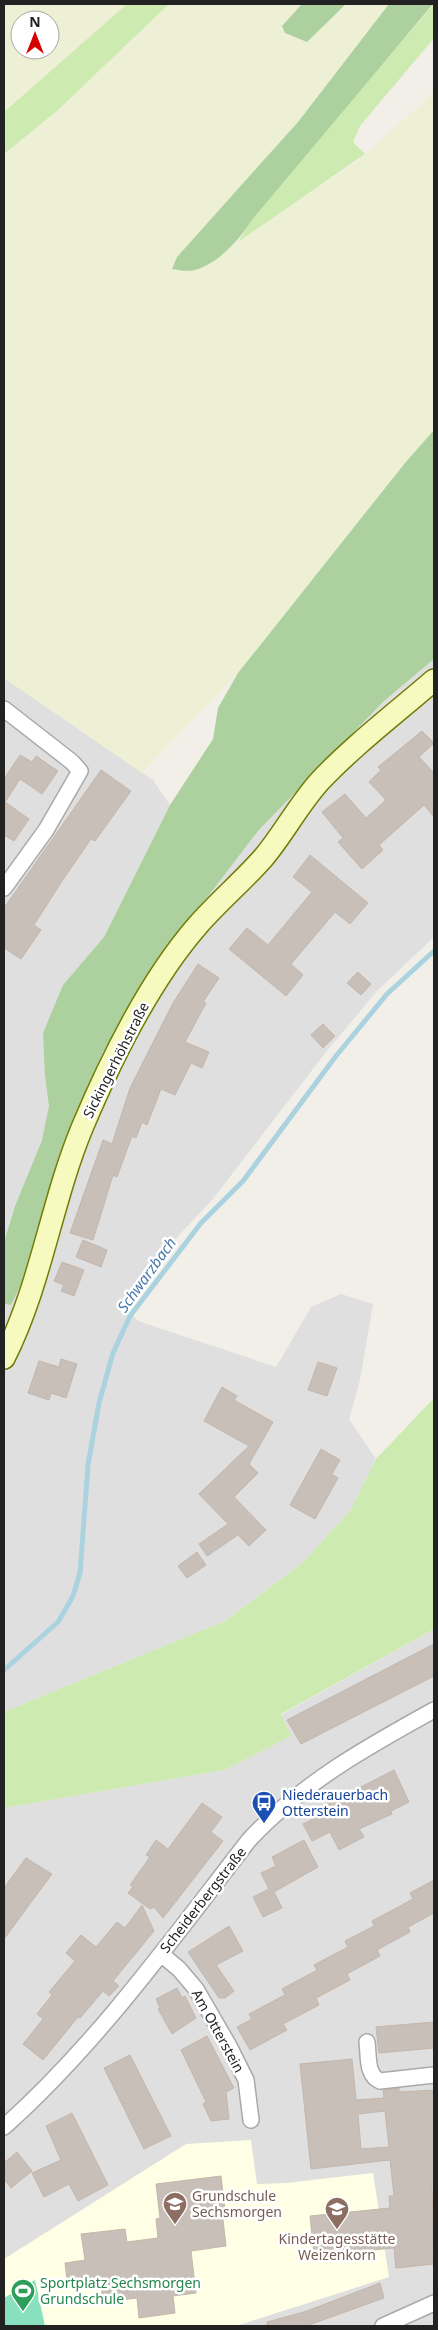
<svg xmlns="http://www.w3.org/2000/svg" width="438" height="2330" font-family="'Noto Sans',sans-serif">
	<rect width="100%" height="100%" fill="#f2efe9"/>
	<path fill="#e0dfdf" d="M434,659V937L377,991L326,1052L212,1200L166,1249L135,1291L127,1308L138,1321L276,1367L311,1307L341,1294L373,1304L360,1380L349,1419L376,1459L350,1511L301,1564L225,1621L4,1712V1304L11,1305L20,1286L79,1106L103,1052L132,1003L174,941L258,831L383,702Z
		M4,678L153,780L170,805L104,937L63,985L45,1076L50,1106L42,1140L15,1206L4,1242Z
		M434,1629V2326H4V1808L224,1770L291,1736L281,1715Z"/>
	<path fill="#ffffe5" d="M251,2140L257,2184L286,2183L373,2173L389,2277L236,2326H4V2259L186,2144Z"/>
	<path fill="#eef0d5" fill-rule="evenodd" d="M4,4H127L4,112ZM20,20H50V50H20Z
		M169,4H302L282,26L337,15L346,4H389L298,122L177,257L172,269L205,266L269,219L357,162L434,92V430L405,463L238,673L142,773L4,678V154L57,111Z"/>
	<path fill="#cdebb0" d="M127,4H169L57,111L4,154V112Z
		M434,4V38L360,126L353,142L365,154L238,242L252,220L345,108Z
		M434,1398V1629L281,1714L291,1736L224,1770L4,1808V1712L225,1621L301,1564L350,1511L376,1459Z"/>
	<path fill="#add19e" d="M302,4H346L307,42L285,33L282,26Z
		M389,4H433L252,220C239,240 219,263 195,270C188,272 179,270 172,269L177,257L298,122Z
		M434,430V659L383,702L258,831L174,941L132,1003L103,1052L79,1106L20,1286L11,1305L4,1304V1242L15,1206L42,1140L49,1106L45,1076L43,1033L63,985L104,937L170,805L213,739L218,708L238,673L405,463Z"/>
	<path fill="#88e0be" d="M35,2280L45,2326H4V2298Z"/>
	<g fill="none" stroke-linecap="round" stroke-linejoin="round">
		<path stroke="#aad3df" stroke-width="5" d="M4,1670L58,1622L73,1596L80,1573L88,1465L99,1403L113,1353L130,1316L201,1223L243,1181L336,1056L387,994L434,951"/>
	</g>
	<path fill="#c7bfb8" stroke="#c4b6ab" fill-rule="evenodd" d="M422,731L434,743L419,757L434,773V817L424,805L379,845L383,850L362,869L338,842L343,838L322,812L345,794L366,818L386,800L369,782L381,770L378,767Z
		M20,755L32,762L36,756L58,771L42,794L20,779L5,802L29,819L14,841L4,835V779Z
		M101,770L131,791L95,841L91,839L62,881L34,925L41,930L21,959L4,948V908Z
		M310,855L368,903L350,924L335,912L291,964L303,975L286,996L229,949L247,928L268,945L312,892L293,877Z
		M198,964L219,978L203,1002L206,1003L185,1042L209,1052L202,1068L191,1063L175,1095L161,1089L147,1125L142,1122L136,1138L132,1136L117,1177L113,1175L93,1240L70,1233L103,1140L112,1144L130,1088L173,1003Z
		M358,972L371,984L361,995L347,983Z
		M323,1024L335,1036L323,1048L311,1035Z
		M83,1240L107,1250L101,1267L76,1257Z
		M62,1262L84,1270L74,1296L61,1291L64,1285L54,1281Z
		M61,1359L77,1364L66,1398L51,1393L49,1400L28,1393L39,1361L59,1367Z
		M318,1362L337,1368L327,1396L308,1390Z
		M222,1387L237,1396L234,1400L273,1422L249,1464L258,1473L234,1497L266,1530L249,1546L238,1535L207,1556L199,1544L228,1524L199,1494L249,1446L204,1421Z
		M321,1449L340,1460L332,1474L338,1478L315,1519L290,1505Z
		M197,1552L206,1565L187,1578L178,1566Z
		M434,1644V1676L301,1744L287,1720Z
		M394,1770L409,1802L391,1811L392,1814L359,1829L364,1837L339,1850L330,1832L312,1841L303,1824L321,1815L318,1809Z
		M202,1803L222,1817L211,1832L223,1841L163,1918L154,1907L150,1909L128,1893L133,1887L130,1885L150,1857L146,1855L156,1840L168,1849Z
		M304,1840L318,1867L274,1892L282,1908L263,1917L253,1897L269,1889L261,1873L276,1866L272,1857Z
		M26,1858L52,1874L4,1939V1888Z
		M434,1880V1913L408,1927L410,1932L377,1950L380,1956L347,1974L350,1980L316,1998L319,2005L283,2024L287,2030L250,2050L237,2027L252,2019L249,2014L285,1995L282,1989L317,1970L314,1965L348,1947L345,1941L374,1926L372,1921L413,1899L410,1893Z
		M142,1905L154,1931L113,1981L119,1986L109,1996L103,1991L80,2018L78,2017L43,2060L23,2044L43,2019L37,2014L52,1995L49,1992L75,1961L66,1953L81,1935L96,1947L117,1922L125,1928Z
		M229,1926L243,1951L216,1965L234,1991L225,1998H219L188,1952Z
		M177,1988L182,1998L185,1996L196,2018L172,2034L158,2009L160,2008L156,1999Z
		M434,2022V2048L379,2053L376,2027Z
		M207,2036L234,2088L226,2092L229,2119L211,2121L203,2104L206,2102L181,2050Z
		M130,2055L171,2136L144,2149L104,2068Z
		M352,2059L356,2100L384,2098L383,2090L399,2088V2092L434,2090V2184L432,2185L434,2264L396,2268L394,2248L314,2255L310,2216L390,2208L389,2196H394L390,2160L311,2169L300,2064ZM385,2111L389,2147L361,2149L358,2114Z
		M72,2113L108,2185L78,2201L69,2184L44,2197L32,2173L61,2160L46,2126Z
		M17,2152L32,2171L11,2188L4,2179V2163Z
		M221,2176L225,2210L222,2211L226,2246L191,2251L196,2293L173,2296L175,2313L139,2318L137,2298L103,2302L101,2284L68,2288L65,2263L85,2260L81,2234L125,2229L127,2242L158,2238L156,2219L160,2218L156,2184Z
		M380,2283L384,2298L306,2326H267V2322L304,2312Z"/>
	<g fill="none" stroke-linecap="round" stroke-linejoin="round">
		<defs>
			<path id="street" d="M4,709L72,762L80,771L46,830L4,888
				M161,1954L179,1969L196,1989L229,2046L246,2080L251,2120
				M367,2042C369,2056 366,2075 380,2081L434,2075
				M4,2127C98,2043 172,1939 249,1840C302,1783 367,1747 434,1710
				M383,2326L434,2303"/>
			<path id="secondary" d="M4,1358C41,1285 51,1203 82,1128C111,1059 149,981 198,925C219,901 243,881 264,857C284,833 299,804 320,781C355,744 396,713 434,680"/>
		</defs>
		<use href="#street" stroke="#a9a9a9" stroke-width="18"/>
		<use href="#secondary" stroke="#707d05" stroke-width="24"/>
		<use href="#street" stroke="#fff" stroke-width="15"/>
		<use href="#secondary" stroke="#f7fabf" stroke-width="21"/>
	</g>
	<defs>
		<symbol id="bus-pin" viewBox="-11 -11 22 30"><path d="M0 17L-7.5 6A9.5 9.5 0 1 1 7.5 6Z" fill="#1a4fb4" stroke="#fff"/><path d="M-5-6H5V4H4V6H2V4H-2V6H-4V4H-5ZM-3.5-4V0h7V-4ZM-3.5 1.2v1.5H-2V1.2ZM2 1.2v1.5H3.5V1.2Z" fill="#fff"/></symbol>
		<symbol id="school-pin" viewBox="-11 -11 22 30"><path d="M0 17L-7.5 6A9.5 9.5 0 1 1 7.5 6Z" fill="#8d6e63" stroke="#fff"/><path d="M0-5L7-2L0 1L-7-2ZM-4 1L0 2.5L4 1V4Q0 6-4 4Z" fill="#fff"/></symbol>
		<symbol id="stadium-pin" viewBox="-11 -11 22 30"><path d="M0 17L-7.5 6A9.5 9.5 0 1 1 7.5 6Z" fill="#2e9e5b" stroke="#fff"/><path d="M0-5a6.5 5 0 1 0 0 10a6.5 5 0 1 0 0-10ZM-3.5-1.8h7v3.6h-7Z" fill="#fff"/></symbol>
	</defs>
	<g fill-rule="evenodd">
		<use href="#bus-pin" x="250" y="1789" width="28" height="38"/>
		<use href="#school-pin" x="161" y="2190" width="28" height="38"/>
		<use href="#school-pin" x="323" y="2195" width="28" height="38"/>
		<use href="#stadium-pin" x="9" y="2277" width="28" height="38"/>
	</g>
	<g text-anchor="middle" stroke-width="5" stroke-linejoin="round" paint-order="stroke">
		<g font-size="14" fill="#222" stroke="#fff">
			<text transform="translate(116 1060) rotate(-63)" y="5">Sickingerhöhstraße</text>
			<text transform="translate(203 1900) rotate(-52)" y="5">Scheiderbergstraße</text>
			<text transform="translate(218 2031) rotate(61)" y="5">Am Otterstein</text>
		</g>
		<g font-size="14" fill="#164399" stroke="#fff" text-anchor="start">
			<text x="282" y="1800">Niederauerbach<tspan x="282" dy="16">Otterstein</tspan></text>
		</g>
		<g font-size="14" fill="#785e54" stroke="#fff" text-anchor="start">
			<text x="192" y="2201">Grundschule<tspan x="192" dy="16">Sechsmorgen</tspan></text>
			<text x="337" y="2244" text-anchor="middle">Kindertagesstätte<tspan x="337" dy="16">Weizenkorn</tspan></text>
		</g>
		<g font-size="14" fill="#27864d" stroke="#fff" text-anchor="start">
			<text x="40" y="2288">Sportplatz Sechsmorgen<tspan x="40" dy="16">Grundschule</tspan></text>
		</g>
		<g font-size="15" font-style="italic" fill="#4a7aab" stroke="#fff">
			<text transform="translate(147 1275) rotate(-54)" y="5">Schwarzbach</text>
		</g>
	</g>
	<rect width="438" height="2330" fill="none" stroke="#222222" stroke-width="10"/>
	<g transform="translate(35 35)"><circle r="24" fill="#ffffff" stroke="#a7a7a7"/>
	<path d="M0-4L9 19L0 12L-9 19Z" fill="#d40000"/>
	<text y="-8" font-size="14" font-weight="bold" text-anchor="middle" fill="#222222">N</text>
	</g>
</svg>
